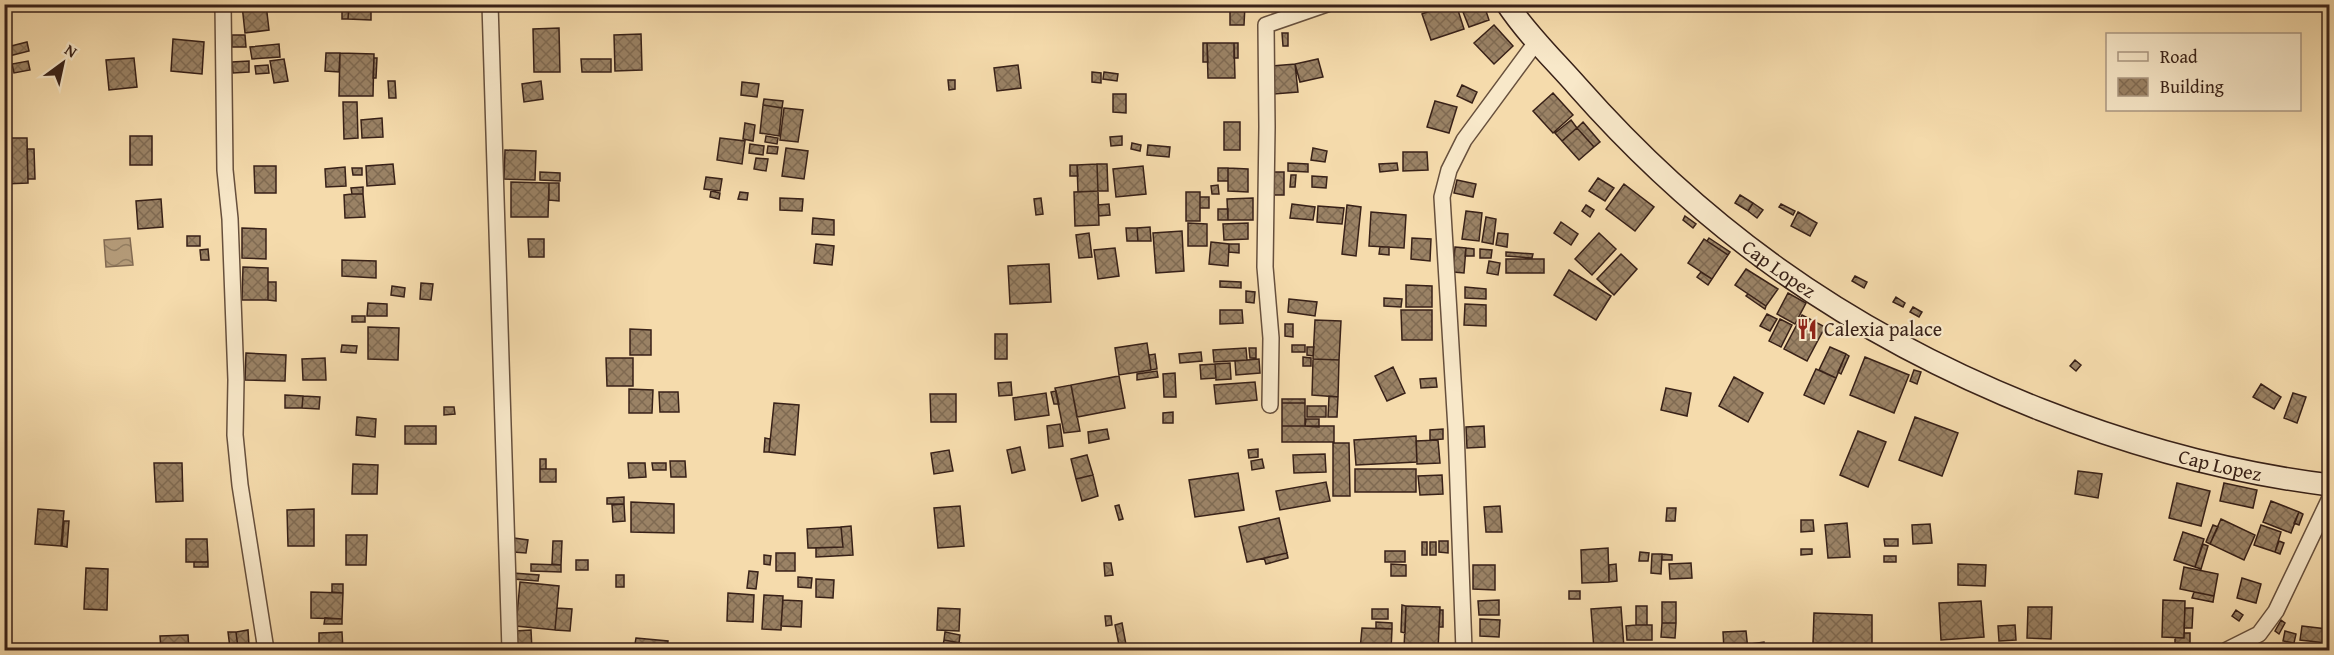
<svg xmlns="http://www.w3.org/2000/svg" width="2334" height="655" font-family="'Gentium Book Plus',serif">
	<defs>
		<pattern id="water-waves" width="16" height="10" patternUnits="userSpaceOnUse" patternTransform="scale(1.5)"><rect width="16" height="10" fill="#b59c7a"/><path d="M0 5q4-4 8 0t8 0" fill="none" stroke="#947f63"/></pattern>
		<pattern id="building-cross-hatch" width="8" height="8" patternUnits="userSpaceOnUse" patternTransform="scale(1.5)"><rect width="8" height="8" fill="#9a8265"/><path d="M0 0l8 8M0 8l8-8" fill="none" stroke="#7f6a52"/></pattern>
	</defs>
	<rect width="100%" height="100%" fill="#f5dbac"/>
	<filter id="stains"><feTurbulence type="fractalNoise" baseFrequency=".00333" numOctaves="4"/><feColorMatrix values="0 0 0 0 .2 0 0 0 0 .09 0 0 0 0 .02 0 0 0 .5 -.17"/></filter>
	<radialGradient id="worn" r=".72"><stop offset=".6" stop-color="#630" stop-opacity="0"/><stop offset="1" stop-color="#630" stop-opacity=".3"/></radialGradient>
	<path fill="url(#water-waves)" stroke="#836b53" stroke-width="1.5" d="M130,238L133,265L106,267L104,240Z"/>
	<path fill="url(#building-cross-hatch)" stroke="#382118" stroke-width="1.5" d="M266,4L269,30L245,33L242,5Z
		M349,4H371V20L348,19Z
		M1419,4H1437L1420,11Z
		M1448,4H1456L1464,29L1431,40L1422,14Z
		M342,5L349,6L348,19H342Z
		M1230,5H1245L1244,25H1230Z
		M1484,5L1489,20L1469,27L1463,12Z
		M1494,25L1513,46L1494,64L1474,43Z
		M559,28L560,72H534L533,29Z
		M1282,33H1288V46H1283Z
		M641,34L642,70L615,71L614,35Z
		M232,35H245L246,47H232Z
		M173,39L204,42L202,74L171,71Z
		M27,42L29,51L9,56L7,47Z
		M1203,43H1207L1208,62H1203Z
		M1207,43H1234L1235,78H1208Z
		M1234,43H1238V58H1234Z
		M279,44L280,57L252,59L250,47Z
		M326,53H340L339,72L325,71Z
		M340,53L374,54L373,96H339Z
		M134,58L137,87L109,90L106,60Z
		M374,58H377L376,78H373Z
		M284,59L288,81L274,83L270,61Z
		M581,59H611V72H582Z
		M1318,59L1323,77L1300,82L1295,64Z
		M28,61L30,70L14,73L12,64Z
		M249,61V72L233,73L232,62Z
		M1295,64L1298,92L1274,94L1272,66Z
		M268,65L269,73L256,74L255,66Z
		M1018,65L1021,88L997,91L994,68Z
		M1092,72L1101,73V83L1092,82Z
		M1104,72L1118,74L1117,81L1103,79Z
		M948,80H955V89L949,90Z
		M388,81H395L396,98H389Z
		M541,81L543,99L524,102L522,84Z
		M742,82L759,84L757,97L741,95Z
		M1462,85L1477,92L1472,103L1457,96Z
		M1553,93L1573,115L1553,133L1533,111Z
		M1113,94H1126V113L1113,112Z
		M764,99L783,101L782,108L763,105Z
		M1435,101L1457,107L1449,133L1427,127Z
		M343,102H357L358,138L344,139Z
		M763,105L782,108L779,136L760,133Z
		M784,108L803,110L798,142L780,140Z
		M382,118L383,137L362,138L361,120Z
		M1571,120L1577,128L1562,141L1555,133Z
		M1224,122H1240V150H1224Z
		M1583,122L1600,142L1594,147L1577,128Z
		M745,123L755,125L753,141L743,139Z
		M1577,128L1594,147L1579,160L1562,141Z
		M130,136H152V165H130Z
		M766,136L778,138L777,144L765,142Z
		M1122,136V145L1111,146L1110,137Z
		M4,138H27L28,183L4,184Z
		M720,138L745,141L742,164L717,160Z
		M1132,143L1141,145L1140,151L1131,149Z
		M750,144L764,146L763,155L749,153Z
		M1148,145L1170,147L1169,157L1147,155Z
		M768,146L778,147L777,154L767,153Z
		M786,148L808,151L804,179L782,176Z
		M1313,148L1327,151L1325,162L1311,160Z
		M27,149H34L35,179H28Z
		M505,150L536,151L535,180L504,179Z
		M1403,152H1427L1428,170L1403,171Z
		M756,158L768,159L766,171L754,169Z
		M1288,163L1308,164V172L1288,171Z
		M1397,163L1398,170L1380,172L1379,164Z
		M393,164L395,184L367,186L366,166Z
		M1097,164H1107L1108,191H1098Z
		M1097,164L1098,191L1078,192L1077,165Z
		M1070,165H1077L1078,176H1070Z
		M254,166H276V193H255Z
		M1143,166L1146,194L1116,197L1113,169Z
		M345,167L346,186L326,187L325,169Z
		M352,168H362V175H353Z
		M1218,168H1228V181H1218Z
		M1228,168L1248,169V192L1228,191Z
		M540,172L560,173V181L540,180Z
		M1273,172H1284V195H1273Z
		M1291,175H1296L1295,187H1290Z
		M1312,176L1327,177L1326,188L1312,187Z
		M706,177L722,179L720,191L704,189Z
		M1598,178L1614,188L1605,201L1589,191Z
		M1457,180L1476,184L1473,197L1454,193Z
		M511,182L549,183L548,217H511Z
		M549,183H559V201L549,200Z
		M1624,184L1654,207L1635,231L1606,209Z
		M1218,185L1219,194H1212L1211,186Z
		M363,187V194H352L351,188Z
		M711,191L720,193L719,199L710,197Z
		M1098,191L1099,225L1075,226L1074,192Z
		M740,192L748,193L747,200L738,199Z
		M1186,192H1200V221H1186Z
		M352,194H363L365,217L345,218L344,195Z
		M1740,195L1753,203L1748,211L1735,203Z
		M1200,197H1209V208H1200Z
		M780,198L803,199L802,211L780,210Z
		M1041,198L1043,214L1036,215L1034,199Z
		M1253,198V220H1228L1227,199Z
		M161,199L163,227L138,229L136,201Z
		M1753,203L1763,210L1757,218L1748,211Z
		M1109,204L1110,215L1099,216L1098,205Z
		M1292,204L1315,207L1313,220L1290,218Z
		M1781,204L1795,211L1793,215L1779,207Z
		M1347,205L1361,207L1356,256L1342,254Z
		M1586,205L1594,210L1590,217L1582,211Z
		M1318,206L1344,208L1342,224L1317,222Z
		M1218,209H1228V220H1218Z
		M1466,211L1482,213L1479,241L1462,239Z
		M1371,212L1406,215L1404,248L1369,246Z
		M1798,212L1817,223L1810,236L1791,226Z
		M1685,216L1696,224L1693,228L1683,220Z
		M1486,217L1496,219L1493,244L1482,242Z
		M813,218L834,220V235L812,234Z
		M1561,222L1578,234L1571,245L1554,233Z
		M1188,223L1207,224V246H1188Z
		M1248,223V239L1224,240L1223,224Z
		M1150,227L1151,241H1138L1137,228Z
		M242,228L266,229V259L242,258Z
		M1126,228H1137L1138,241H1127Z
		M1182,231L1184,271L1156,273L1153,233Z
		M1089,233L1092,257L1079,258L1076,235Z
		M1498,233L1508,234L1507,247L1496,245Z
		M1599,233L1616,249L1592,275L1575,259Z
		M187,236H200V246H187Z
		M1412,238L1431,239L1430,261L1411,259Z
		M1709,238L1730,252L1728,255L1707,241Z
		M528,239H544V257H529Z
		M1704,239L1728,255L1712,279L1688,263Z
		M1211,242L1229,244L1228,266L1209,264Z
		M816,244L834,246L832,265L814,263Z
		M1229,244H1239V253L1229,252Z
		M1380,247H1389V255L1379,254Z
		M1455,247L1466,248L1464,273L1453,272Z
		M1115,248L1119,276L1098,279L1094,250Z
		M1466,248L1474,249V256H1465Z
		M208,249L209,260H201L200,250Z
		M1480,249L1492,250L1491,258H1480Z
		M1506,252L1533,254L1532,258L1506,256Z
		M1621,254L1637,269L1614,295L1597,279Z
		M1506,259H1544V273H1506Z
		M342,260L376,261V278L342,276Z
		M1489,261L1500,263L1498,275L1487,273Z
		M1049,264L1051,302L1010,304L1008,266Z
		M243,267L268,268V300H242Z
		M1746,269L1778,289L1766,306L1735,285Z
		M1569,270L1611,296L1596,320L1554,295Z
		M1701,272L1712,279L1708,285L1697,277Z
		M1855,276L1867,282L1864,288L1852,281Z
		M1220,281L1241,282V288L1220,287Z
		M268,282H276V301L268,300Z
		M421,283L433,284L431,300L420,299Z
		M1406,285L1432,286V307H1406Z
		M392,286L405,288L404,297L391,295Z
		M1465,287L1486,289V299L1465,298Z
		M1246,291L1255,292L1254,303L1246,302Z
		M1788,293L1806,303L1795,324L1777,314Z
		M1748,294L1766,306L1765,309L1746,296Z
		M1896,297L1905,303L1903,307L1893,302Z
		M1384,298L1402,299L1401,307L1384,306Z
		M1289,299L1317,302L1315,316L1288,312Z
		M368,303L387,304V316H367Z
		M1465,304L1486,305V326L1464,325Z
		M1913,307L1922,312L1919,317L1910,312Z
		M1220,310H1242L1243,323L1220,324Z
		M1401,310H1432V340H1402Z
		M1767,314L1777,319L1770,331L1760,326Z
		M1802,315L1825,327L1807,361L1784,349Z
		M352,316H365V322H352Z
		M1780,319L1792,325L1781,347L1769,341Z
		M1315,320L1341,321L1339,360L1313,359Z
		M1285,324H1293V337L1285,336Z
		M368,327L399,328L398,360L368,359Z
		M630,329L651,330V355H630Z
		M995,334H1007V359H995Z
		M1147,343L1151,370L1119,375L1115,348Z
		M342,345L357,346L356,353L341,352Z
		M1292,345H1305V352H1292Z
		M1307,347H1314L1313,356L1307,355Z
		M1830,347L1846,354L1836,378L1819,370Z
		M1246,348L1247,360L1214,362L1213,350Z
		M1249,348H1256V358H1250Z
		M1201,352L1202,361L1180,363L1179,354Z
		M246,353L286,355L285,381L245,380Z
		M1155,354L1157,369L1151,370L1149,355Z
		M1846,354L1849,356L1841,374L1838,372Z
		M1303,357L1311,358V366H1303Z
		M1865,357L1909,375L1894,413L1850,395Z
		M325,358L326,380H303L302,359Z
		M606,358H633V386H607Z
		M1259,359L1260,373L1236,375L1235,361Z
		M1313,359L1339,360L1338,397L1312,395Z
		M2075,360L2081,365L2076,371L2070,366Z
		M1230,363L1231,379L1216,380L1215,364Z
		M1215,364L1216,378L1201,379L1200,365Z
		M1393,367L1405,393L1387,401L1375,376Z
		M1816,369L1836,378L1824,404L1804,395Z
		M1914,370L1921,372L1917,384L1910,381Z
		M1157,371L1158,377L1137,380V374Z
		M1175,373L1176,397H1164L1163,374Z
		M1119,376L1125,408L1077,417L1071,385Z
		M1734,377L1763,393L1748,422L1719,406Z
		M1436,378L1437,387L1421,388L1420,379Z
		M1011,382L1012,395L999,396L998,383Z
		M1255,382L1257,400L1216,404L1214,385Z
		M2261,384L2281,397L2274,409L2253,397Z
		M1071,385L1080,431L1064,433L1055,388Z
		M1666,388L1691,393L1687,416L1661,410Z
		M629,389L653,390L652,413H629Z
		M1056,391L1059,404H1054L1051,392Z
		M659,392H678L679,412H660Z
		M1046,393L1049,415L1015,420L1013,398Z
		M2293,393L2306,397L2297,423L2284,418Z
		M930,394H956V422H931Z
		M285,395L303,396L302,408H285Z
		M303,396L320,397L319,409L302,408Z
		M1329,396L1338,397L1337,417H1328Z
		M1282,399H1305V403H1282Z
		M774,403L799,405L795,455L769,452Z
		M1282,403H1305V426H1282Z
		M1307,406H1326V417H1307Z
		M444,407H454L455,414L444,415Z
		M1173,412V423H1163V413Z
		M357,417L376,419L375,437L356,435Z
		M1915,417L1958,433L1942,476L1899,460Z
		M1306,419H1319V427L1305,426Z
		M1060,424L1063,446L1049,448L1047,426Z
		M405,426H436V444H405Z
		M1282,426H1334V442H1282Z
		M1484,426L1485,447L1467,448L1466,427Z
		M1107,429L1109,439L1089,443L1088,432Z
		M1443,429V439L1430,440V430Z
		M1858,431L1886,442L1868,487L1840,475Z
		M1416,436L1417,462L1356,465L1354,440Z
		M765,438L770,439L769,452H764Z
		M1438,440L1440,463L1417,464L1416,441Z
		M1333,443H1349L1350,496H1333Z
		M1020,447L1025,470L1012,473L1007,450Z
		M1258,449V457L1249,458L1248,450Z
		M949,450L953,471L934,474L931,453Z
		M1325,454L1326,472L1294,473L1293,455Z
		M1087,455L1093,475L1076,479L1071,459Z
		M540,459H546V469H540Z
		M1262,459L1264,468L1252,470L1251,461Z
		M670,461H685L686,477H671Z
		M154,463H182L183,501L156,502Z
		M628,463H645L646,477L629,478Z
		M652,463H666V470H653Z
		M353,464L378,465L377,494H352Z
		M540,469H556V482H540Z
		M1355,469H1416V492H1355Z
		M2078,471L2102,474L2098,498L2075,494Z
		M1238,473L1244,510L1195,517L1189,480Z
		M1093,475L1098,496L1082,501L1076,479Z
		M1442,475L1443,494L1420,495L1418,476Z
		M1326,482L1330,501L1280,510L1276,491Z
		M2177,483L2210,491L2201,526L2169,518Z
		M2224,483L2257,490L2253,508L2220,501Z
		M624,497V504H607V498Z
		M2271,501L2299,512L2291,533L2263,522Z
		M631,502L674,504V533L631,532Z
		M624,504L625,521L613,522L612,505Z
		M1119,505L1123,519L1119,520L1115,506Z
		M960,506L964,546L938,548L934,508Z
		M1500,506L1502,532H1486L1484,507Z
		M1667,508H1676L1675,521H1666Z
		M38,509L64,511L61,546L35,544Z
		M314,509V546H288L287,510Z
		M2299,512L2303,514L2299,525L2294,523Z
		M1279,518L1287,553L1247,562L1239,527Z
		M2221,519L2255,535L2244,560L2210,544Z
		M1801,520H1813L1814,531L1801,532Z
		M64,521H69L67,547L62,546Z
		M1847,523L1850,557L1828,558L1825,525Z
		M1930,524L1932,543L1913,544L1912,525Z
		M2213,525L2218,527L2210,544L2206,542Z
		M2261,525L2281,532L2275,552L2254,545Z
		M851,526L853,555L816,557V548L843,547L841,527Z
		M841,527L843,547L808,548L807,529Z
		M2183,532L2204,539L2195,567L2174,560Z
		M346,535H367L366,565H346Z
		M514,538L528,540L526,553L513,552Z
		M186,539H207L208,562H186Z
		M1884,539H1898V546H1885Z
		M553,541H562L561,565L552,564Z
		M1439,541H1448V553L1439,552Z
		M2279,541L2284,543L2280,554L2275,552Z
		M1422,542H1427V555H1422Z
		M1430,542H1436V555H1430Z
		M2203,544L2208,546L2201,569L2195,567Z
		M1608,548L1609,582L1582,583L1581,550Z
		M1801,549H1812V554L1801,555Z
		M1385,551H1405V562H1385Z
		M1640,552L1649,553L1648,561H1639Z
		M776,553H795V571H776Z
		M1287,553L1288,558L1266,564L1264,558Z
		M1652,554H1662L1661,574L1651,573Z
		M1662,554L1672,555V560H1662Z
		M764,555L771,556L770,565L764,564Z
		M1884,556H1896V562H1884Z
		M576,560H588V570H576Z
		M194,562H208V567H194Z
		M1104,563H1111L1113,575L1105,576Z
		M1691,563L1692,578L1670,579L1669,564Z
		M531,564L561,565V572L531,571Z
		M1391,564L1406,565V576H1391Z
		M1616,564L1617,581L1609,582V565Z
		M1958,564L1986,565L1985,586L1958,585Z
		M1473,565H1495V590L1473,589Z
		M2184,567L2218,574L2214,596L2180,589Z
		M86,568L108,569L107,610L84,609Z
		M749,571L758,572L756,589L747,588Z
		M513,573L539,575L538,581L513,579Z
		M616,575H624V587H616Z
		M798,577L812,578L811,588L798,587Z
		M2242,578L2261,584L2256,603L2237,598Z
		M816,579L834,580L833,598L816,597Z
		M520,582L559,586L555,630L516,626Z
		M332,584H343V593L332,592Z
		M1569,591H1580V599H1569Z
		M311,592L343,593L342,619L311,618Z
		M2194,592L2214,596L2213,602L2192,598Z
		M728,593L754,595L753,622L727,621Z
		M764,595L783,596L781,630L762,629Z
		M783,600L802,601L801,627L781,626Z
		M1499,600V615H1479L1478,601Z
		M2163,600L2185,601L2184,638L2162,637Z
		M1981,601L1984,637L1941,640L1939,603Z
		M1662,602H1676V623H1662Z
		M1402,605L1406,606L1405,633L1401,632Z
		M1406,606L1440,607L1438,650L1404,648Z
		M1636,606H1647V625H1636Z
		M1621,607L1624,648L1594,650L1591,609Z
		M2028,607H2052L2051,639L2027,638Z
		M557,608L572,609L570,631L555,630Z
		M938,608L960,609L959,631L937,630Z
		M2185,608H2193L2192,628H2184Z
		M1372,609H1388V619H1372Z
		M1440,610H1443V627H1439Z
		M2236,610L2243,615L2239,621L2232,616Z
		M1814,613L1872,615V644L1813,643Z
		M1105,616H1111L1112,625L1106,626Z
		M325,618L342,619V624H324Z
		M1480,619L1500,620L1499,637L1480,636Z
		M2281,620L2285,623L2279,634L2275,631Z
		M1376,622L1392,623V629L1376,628Z
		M1122,623L1127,650H1120L1115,625Z
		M1662,623H1676L1675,638L1661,637Z
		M1636,625H1652V640H1627L1626,626Z
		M2015,625L2016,640L1999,641L1998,626Z
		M2302,626L2327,629L2326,643L2300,640Z
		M1362,628L1392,629L1391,650H1360Z
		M248,630L249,646L238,648L236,632Z
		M531,630L532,650H516L515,631Z
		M1746,631L1748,650H1724L1723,632Z
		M2285,631L2296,634L2294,643L2283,641Z
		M228,632H236L238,648H230Z
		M342,632L343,650H319V633Z
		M945,632L960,635L959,643L944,640Z
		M2184,633H2190V643H2175V638H2184Z
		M188,635L189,650H161L160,636Z
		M636,638L668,641L667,650H634Z
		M944,640L961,643L960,650H942Z
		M1764,642L1765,650H1752L1751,644Z
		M1626,644H1641V650H1626Z
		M2303,644L2315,645V650H2302Z
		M1343,646H1358L1357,650H1343Z"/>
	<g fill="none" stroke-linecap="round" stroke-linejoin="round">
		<defs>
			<path id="street" d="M223,4L225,170L230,219L236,380L235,435L240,485L266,650
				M490,4L510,650
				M1270,405L1271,338L1265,267L1267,127L1266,25L1327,4
				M1464,650L1456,429L1442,197L1449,170L1464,140L1537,41
				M2227,650L2259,634L2276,611L2330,498"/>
			<g id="secondary">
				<path id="s1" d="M1507,4C1527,34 1554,60 1577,86C1637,154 1703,215 1777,268C1932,379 2140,462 2330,485"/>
			</g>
		</defs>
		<use href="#street" stroke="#67503d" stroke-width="18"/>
		<use href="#secondary" stroke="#382118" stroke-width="24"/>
		<use href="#street" stroke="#f8e8c9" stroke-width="15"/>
		<use href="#secondary" stroke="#f8e8c9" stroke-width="21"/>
	</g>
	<defs>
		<symbol id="restaurant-bare" viewBox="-9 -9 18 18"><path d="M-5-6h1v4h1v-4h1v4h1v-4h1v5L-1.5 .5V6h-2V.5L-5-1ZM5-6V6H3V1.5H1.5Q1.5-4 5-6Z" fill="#8f2418" stroke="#f8e8c9" stroke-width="2.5" paint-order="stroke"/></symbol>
	</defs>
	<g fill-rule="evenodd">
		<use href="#restaurant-bare" x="1792" y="314" width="30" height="30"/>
	</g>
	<g text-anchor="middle" stroke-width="4.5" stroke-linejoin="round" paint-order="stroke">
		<g font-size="20" fill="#382118" stroke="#f8e8c9">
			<text dy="7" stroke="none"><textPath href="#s1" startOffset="381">Cap Lopez</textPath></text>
			<text dy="7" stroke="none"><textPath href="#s1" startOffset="867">Cap Lopez</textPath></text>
		</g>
		<g font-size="20" fill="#382118" stroke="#f8e8c9" text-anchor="start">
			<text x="1824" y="336">Calexia palace</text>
		</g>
	</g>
	<rect width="2334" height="655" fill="none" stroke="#f5dbac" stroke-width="24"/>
	<rect x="6" y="6" width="2322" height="643" fill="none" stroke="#382118" stroke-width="3"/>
	<rect x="12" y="12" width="2310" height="631" fill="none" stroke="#382118" stroke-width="1.5"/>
	<rect x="2106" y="33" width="195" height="78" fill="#f8e8c9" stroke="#ab9882" stroke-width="1.5"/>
	<rect x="2118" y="52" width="30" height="9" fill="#f8e8c9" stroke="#ab9882" stroke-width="1.5"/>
	<text x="2160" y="63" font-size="18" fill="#382118">Road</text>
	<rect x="2118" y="78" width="30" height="18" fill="url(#building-cross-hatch)" stroke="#ab9882" stroke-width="1.5"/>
	<text x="2160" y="93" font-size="18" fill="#382118">Building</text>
	<g transform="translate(63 63) rotate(33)" stroke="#f8e8c9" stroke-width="4.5" paint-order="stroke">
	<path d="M0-4.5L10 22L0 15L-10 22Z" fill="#382118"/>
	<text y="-9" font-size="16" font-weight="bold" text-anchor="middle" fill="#382118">N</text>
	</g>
	<rect width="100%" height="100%" filter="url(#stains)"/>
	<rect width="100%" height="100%" fill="url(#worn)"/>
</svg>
